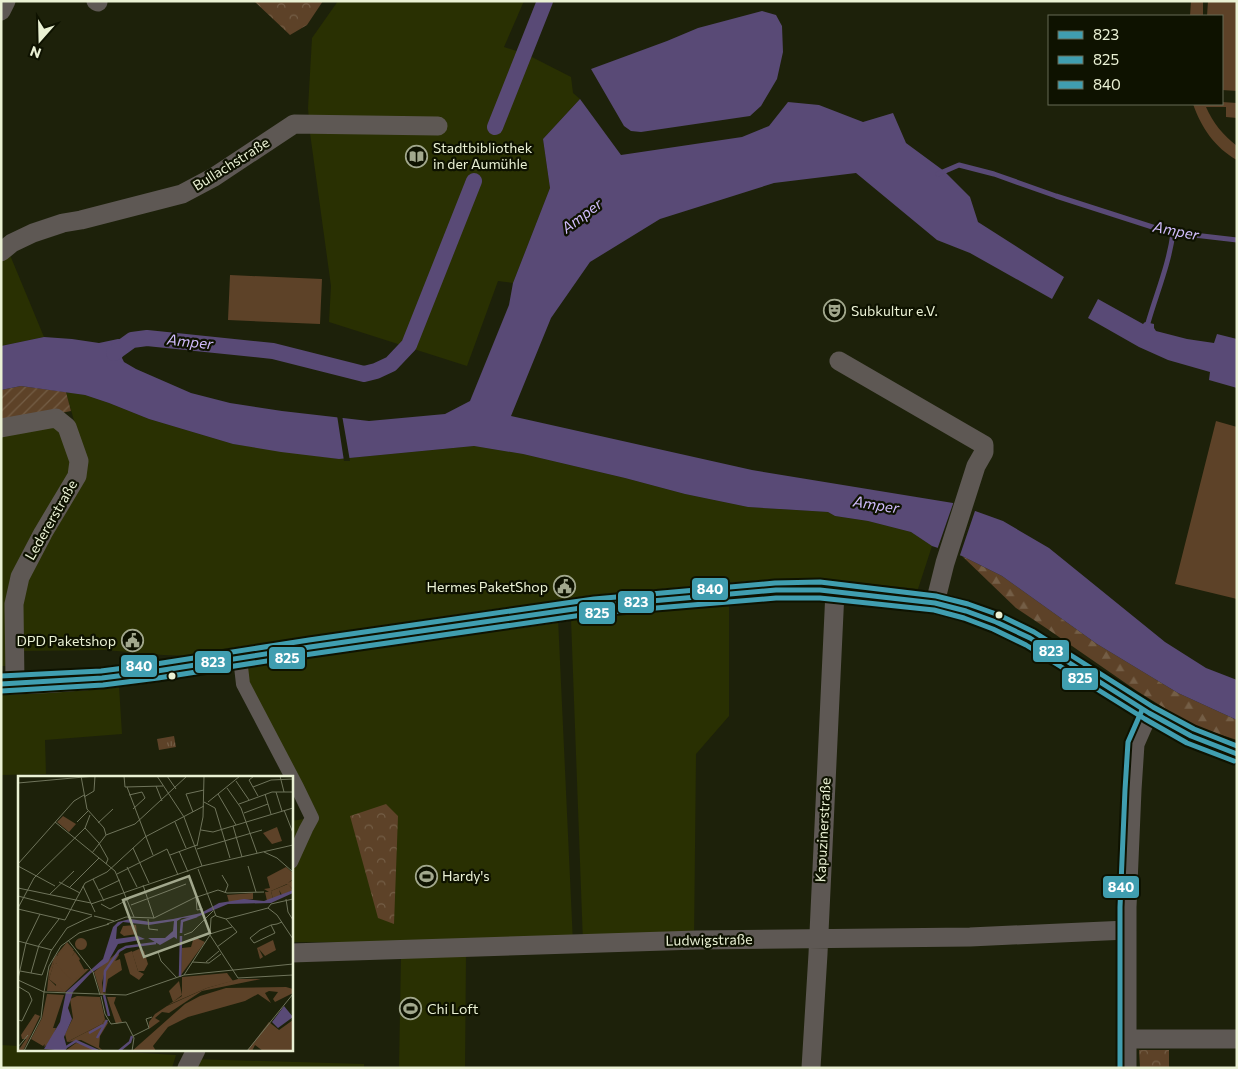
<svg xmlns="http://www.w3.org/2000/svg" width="1238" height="1069" font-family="Commissioner,sans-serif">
	<defs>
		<pattern id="grass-tufts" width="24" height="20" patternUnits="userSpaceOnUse" patternTransform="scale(1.25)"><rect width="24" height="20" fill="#5d4228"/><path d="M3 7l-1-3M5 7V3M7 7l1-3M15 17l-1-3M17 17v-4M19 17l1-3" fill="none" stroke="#745e46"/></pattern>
		<pattern id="forest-firs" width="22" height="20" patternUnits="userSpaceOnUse" patternTransform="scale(1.25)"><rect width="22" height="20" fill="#5d4228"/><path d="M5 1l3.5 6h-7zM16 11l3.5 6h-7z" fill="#745e46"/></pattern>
		<pattern id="park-crowns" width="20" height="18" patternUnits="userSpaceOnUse" patternTransform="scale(1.25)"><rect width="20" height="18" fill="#5d4228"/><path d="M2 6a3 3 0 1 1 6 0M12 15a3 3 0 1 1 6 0" fill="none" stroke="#745e46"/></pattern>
		<pattern id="garden-furrows" width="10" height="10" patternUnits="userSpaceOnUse" patternTransform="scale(1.25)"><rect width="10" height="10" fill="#5d4228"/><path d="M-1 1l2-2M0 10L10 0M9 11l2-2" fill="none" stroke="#745e46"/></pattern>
	</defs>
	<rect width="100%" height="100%" fill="#1d210a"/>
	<path fill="#293002" d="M338,1H524L504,47L526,54L571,77L573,93L580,99L543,139L550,188L513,283L498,281L467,366L329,322L331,286L310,133L308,108L312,38Z
		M5,243L44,337L1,346V246Z
		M66,392L85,395L109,403L149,419L233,444L339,459L474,446L523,454L625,478L685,494L748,507L828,512L835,516L868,521L911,532L932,546L918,589L834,580H783L195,656L163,655L105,650L19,651V612L26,579L87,467Z
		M55,422L65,430L73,473L35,536L8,666H1V433Z
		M729,602V716L696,754L694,941L583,943L571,619Z
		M558,618L573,943L291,942V821L311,818L233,664Z
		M119,686L122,734L45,740L46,774L1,775V692Z
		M466,955L465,1068H399L401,957Z
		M1,1045L19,1046V1050H94L176,1055L172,1068H1Z
		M190,1059L364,1064V1068H188Z"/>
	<path fill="url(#grass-tufts)" d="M174,736L176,747L159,750L157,739Z"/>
	<path fill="url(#forest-firs)" d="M962,556L1002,576L1097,644L1178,693L1237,720V740L1200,728L1174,714L1137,691L1046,628L1016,608Z"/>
	<path fill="url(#park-crowns)" d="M254,1H323L307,25L290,35Z
		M386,804L398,816L394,924L378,918L350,816Z
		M1139,1050H1169V1068H1140Z"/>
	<path fill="url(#garden-furrows)" d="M21,386L66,392L71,411L1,425V390Z"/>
	<path fill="#5d4228" d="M1191,1H1203V16H1190Z
		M1208,1H1237V91L1222,90V16H1207Z
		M1222,102L1237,103V118L1226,117V107H1206C1213,123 1223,135 1237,146V160C1215,148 1201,127 1193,104H1222Z
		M230,275L322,279L320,324L228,320Z
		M1216,421L1237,427V599L1175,584Z"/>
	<path fill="#594a76" d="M762,11L776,15L782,26L783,52L777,79L761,106L750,116L641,132L631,131L624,126L591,69L667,41L698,28Z
		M580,99L621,155L742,137L769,126L788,102L819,105L863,122L893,113L906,143L944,171L970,197L978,222L1064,277L1052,299L970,253L937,240L856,173L774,183L660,219L590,262L551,318L511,416L752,470L953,503L1003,521L1049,548L1165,642L1206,668L1237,680V720L1178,693L1097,644L1002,576L962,556L932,546L911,532L868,521L835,516L828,512L748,507L685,494L625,478L523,454L474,446L339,459L281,452L233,444L149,419L109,403L85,395L21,386L1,390V346L44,337L72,339L99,343L118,339L132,340L131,349L123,354L122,358L124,362L136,369L191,393L230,403L282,411L369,421L445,414L470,401L509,305L513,283L550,188L543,139Z
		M1098,299L1143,324L1145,322L1154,324V328L1156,331L1187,339L1214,343L1217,334L1237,339V388L1209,380L1210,372L1168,360L1139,347L1088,318Z"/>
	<path fill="#1d210a" d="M337,415H342L350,461H344Z
		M954,501L976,508L959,558L937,550Z"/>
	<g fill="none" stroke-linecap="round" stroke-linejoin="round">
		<path stroke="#594a76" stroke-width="5" d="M938,174L959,165L994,174L1056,196L1168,232L1237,240
			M1148,323C1157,292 1169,264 1173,233"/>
		<path stroke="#594a76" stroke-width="16" d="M495,127L545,1
			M114,353L132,340L147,338L273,351L364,374L376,371L391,364L409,345L474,181"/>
		<path stroke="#5e5854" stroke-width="14" d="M240,658L243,684L297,787L312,818L306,829L291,862"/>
		<path stroke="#5e5854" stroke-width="19" d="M96,1L98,2
			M1,11L6,1
			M1,252L12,243L33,233L63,223L81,220L182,194L214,177L294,124L438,126
			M839,361L984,445V452L976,466L945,563L935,603
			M1,428L56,418L67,427L79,461L77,476L43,533L20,577L14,604L15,683
			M291,953L697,940L970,937L1127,930
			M1127,1039H1237
			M187,1068L196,1050
			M811,1068L818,954L835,591
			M1127,1068V907L1132,790L1135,744L1142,728L1149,713"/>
		<path stroke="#5e5854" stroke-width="22" d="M1,684L49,682L102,678L157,671L310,647L595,606L776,590H820L935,603L966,611L996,622L1030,638L1149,713L1191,736L1237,754"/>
		<defs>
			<path id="bus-1" d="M1,684L102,678L157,671L310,647L595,606L776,590H820L935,603L966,611L996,622L1030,638L1149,713L1191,736L1237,754"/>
			<path id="bus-2" d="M1,691L103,685L158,678L311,654L596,613L776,598H820L934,610L964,618L993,629L1026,645L1145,719L1187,743L1234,761"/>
			<path id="bus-3" d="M1,676L101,671L156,664L309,640L594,599L775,583L820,582L936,596L968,604L999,615L1034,632L1153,707L1194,729L1237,746
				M1120,1068V907L1125,790L1128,742L1142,710"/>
		</defs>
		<use href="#bus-1" stroke="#0e1200" stroke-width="9"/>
		<use href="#bus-2" stroke="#0e1200" stroke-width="9"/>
		<use href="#bus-3" stroke="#0e1200" stroke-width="9"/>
		<use href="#bus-1" stroke="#409eb0" stroke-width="5"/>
		<use href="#bus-2" stroke="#409eb0" stroke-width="5"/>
		<use href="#bus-3" stroke="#409eb0" stroke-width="5"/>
	</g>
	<defs>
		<symbol id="library-ring" viewBox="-11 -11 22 22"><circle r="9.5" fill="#0e1200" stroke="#a2a88d" stroke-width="1.5"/><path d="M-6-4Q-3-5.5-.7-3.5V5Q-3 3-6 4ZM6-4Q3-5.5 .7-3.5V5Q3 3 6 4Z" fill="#a2a88d"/></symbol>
		<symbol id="theatre-ring" viewBox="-11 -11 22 22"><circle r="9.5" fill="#0e1200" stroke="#a2a88d" stroke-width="1.5"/><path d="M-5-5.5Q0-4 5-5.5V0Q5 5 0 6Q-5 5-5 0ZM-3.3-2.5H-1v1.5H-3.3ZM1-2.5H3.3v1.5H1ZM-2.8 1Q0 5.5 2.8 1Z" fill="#a2a88d"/></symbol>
		<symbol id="civic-ring" viewBox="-11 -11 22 22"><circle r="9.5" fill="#0e1200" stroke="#a2a88d" stroke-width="1.5"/><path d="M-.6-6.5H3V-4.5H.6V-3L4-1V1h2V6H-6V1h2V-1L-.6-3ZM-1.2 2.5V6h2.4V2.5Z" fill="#a2a88d"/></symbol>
		<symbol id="stadium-ring" viewBox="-11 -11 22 22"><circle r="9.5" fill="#0e1200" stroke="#a2a88d" stroke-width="1.5"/><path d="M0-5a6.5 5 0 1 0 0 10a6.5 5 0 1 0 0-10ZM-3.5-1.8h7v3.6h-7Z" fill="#a2a88d"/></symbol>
	</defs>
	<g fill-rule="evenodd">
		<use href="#library-ring" x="404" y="144" width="25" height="25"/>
		<use href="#theatre-ring" x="822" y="298" width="25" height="25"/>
		<use href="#civic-ring" x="552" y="574" width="25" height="25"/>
		<use href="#civic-ring" x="120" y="628" width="25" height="25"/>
		<use href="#stadium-ring" x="414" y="864" width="25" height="25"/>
		<use href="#stadium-ring" x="398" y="996" width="25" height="25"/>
	</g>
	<g fill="#eaf1d4" stroke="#0e1200" stroke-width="2">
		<circle cx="999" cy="615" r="4.5"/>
		<circle cx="172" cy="676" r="4.5"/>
	</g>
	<g text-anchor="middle" stroke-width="4.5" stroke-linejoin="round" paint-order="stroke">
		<g font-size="14" fill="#eaf1d4" stroke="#0e1200" text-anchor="start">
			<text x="433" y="153">Stadtbibliothek<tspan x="433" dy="16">in der Aumühle</tspan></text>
			<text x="851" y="316">Subkultur e.V.</text>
			<text x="548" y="592" text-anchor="end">Hermes PaketShop</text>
			<text x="116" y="646" text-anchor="end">DPD Paketshop</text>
			<text x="442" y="881">Hardy's</text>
			<text x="427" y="1014">Chi Loft</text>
		</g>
		<g font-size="14" fill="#eaf1d4" stroke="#0e1200">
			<text transform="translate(231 164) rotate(-32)" y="5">Bullachstraße</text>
			<text transform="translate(51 520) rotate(-60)" y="5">Ledererstraße</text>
			<text transform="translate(823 830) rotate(-87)" y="5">Kapuzinerstraße</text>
			<text transform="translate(709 940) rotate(-1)" y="5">Ludwigstraße</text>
		</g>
		<g font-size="15" font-style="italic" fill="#d0bcfb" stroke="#0e1200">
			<text transform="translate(582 216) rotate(-37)" y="5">Amper</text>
			<text transform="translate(1176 231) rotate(11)" y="5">Amper</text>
			<text transform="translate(190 342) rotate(6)" y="5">Amper</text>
			<text transform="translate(876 505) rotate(9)" y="5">Amper</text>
		</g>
	</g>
	<g transform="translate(18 776)">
		<rect width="275" height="275" fill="#1d210a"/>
		<path d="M259,51L264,65L254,68L245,57ZM114,175L120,195L126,198L121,204L112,198L106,178ZM209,197L215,205L189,212L150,229L164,220V201ZM29,218L46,219L35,252H38L33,266L26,271L27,268L25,270L13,263L24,242ZM59,220L82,221L87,243L84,248L49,266L47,258L55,242L52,223ZM17,238L22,240L5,275H0L8,263H4L3,259Z" fill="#5d4228"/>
		<path d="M49,166L56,174L39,179V188L36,187L31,203L38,210L40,188L67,194L59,185L57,178L54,180L57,176L62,183L60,186L66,193H71L47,216L29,215L31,195L36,182ZM100,176L87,194L84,207L86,219H83L76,196ZM100,177L101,179L97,185L102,183L104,194L90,203L87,219L85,210L88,195ZM220,203H243L184,215L151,237L144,236L137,242L142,245L131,253V246L137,238L149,230L189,212ZM268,211L275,213V217L257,226L255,223L260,216L251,215L247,217L253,227L240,218L227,225L170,241L150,251L135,270L138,275H114L167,228L182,220L208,212ZM87,243L90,247L82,260L81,271L85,275L63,264L49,266L84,248ZM275,244V275H245L237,269L234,275H229L251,246L261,254ZM58,267L66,268L78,275H47Z" fill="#5d4228"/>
		<path d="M235,117V123L211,126L209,119Z" fill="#5d4228"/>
		<path d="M45,40L58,48L51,56L39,46ZM268,91L275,97V103L270,107L275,104V113L269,108L253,115L255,123L249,125L247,116H251L246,113L252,112L249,101ZM176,161L187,166L163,199L164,172L173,171ZM161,205L164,219L155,226L151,215ZM89,221H98L96,227L104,246L98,248Z" fill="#5d4228"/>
		<path d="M270,108L275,114L264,119L261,114L263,120L255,123L253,115Z" fill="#5d4228"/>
		<path d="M118,149L119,158L106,160L102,157L105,150ZM57 168a6 6 0 1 1 12 0a6 6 0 1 1-12 0ZM255,164L258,174L247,180L241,173L245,181L242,183L239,172ZM49,169L57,176L54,180L57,177L67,195L55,205L39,189L55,206L46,215L31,203L36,186L39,188L38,181ZM121,173L126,175L130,188L126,195H120L114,176Z" fill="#5d4228"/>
		<path d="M275,114V117L253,127L210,128L179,141L164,142L159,145V163L156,161L142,169L130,162H147L155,155L156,145L131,149L105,146L99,151L98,163L120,160L127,163L100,168L90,186L73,197L55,216L50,232L54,243L46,261L49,272L47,275L26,273L42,246L48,216L85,183L95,151L100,146L112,143L133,146L155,143L183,137L201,127L226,123L246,125ZM266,230L275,241L260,252L254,246Z" fill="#594a76"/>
		<path fill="none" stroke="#594a76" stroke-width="2.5" d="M163,157L164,145L179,140M162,201L163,160M86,216L87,195L101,175L108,171L138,167M86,219L91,240M71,257L85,249M79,262L89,244M42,275L58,265L80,275M101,275L112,266L114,260"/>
		<path fill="none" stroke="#6f745b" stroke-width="1" d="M63,0L69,33L86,52L88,59M106,0L107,11L145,10M139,0L166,41L184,90M149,0L158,13M236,0L231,4L240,20M262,0L266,16M218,5L231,24M0,7L77,0M138,10L144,25M109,11L135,79M235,11L253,4L275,3M209,12L223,32L239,77M258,16L264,35M200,18L218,49M247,18L253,38M111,19L124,16L127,22L115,33M66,21L76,15L77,0M186,26L197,32L212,82M190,26L222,0M221,28L254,16H275M266,34L275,57M175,36L168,18L186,14M226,37L250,28M72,39L67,52L81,67M37,46L97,95L116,141M59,46L70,35M157,46L168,72M80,47L95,33M215,50L224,81M183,54L195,56L275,32M81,67L90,83L88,88M179,70L185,41L186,0M115,72L131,107M179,73L244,54M161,75L170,96M246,76L259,82L275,96M74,77L88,59L117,48L169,0M152,79L179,69M0,88L56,25L66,19M0,90L37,110M184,90L275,69M230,90L238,116M109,91L119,111M180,93L198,140L208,143L250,132L259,139L275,163M99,98L149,73L160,99M204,99L210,109L207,117M75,103L86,125M41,106L62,117M125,109L136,142M65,110L77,136M0,112L58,124M51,112L81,82M81,114L102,104M32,118L56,95M0,120L74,139M178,121L179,134L185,133M268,123L270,136L275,144M58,124L73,127M73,128L184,90M83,128L92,133L111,123M113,129L168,108M0,132L16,102L67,52M250,132L253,128L275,123M0,133L47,144L67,107L89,96L127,61L186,30M76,140L96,145M130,143L131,153L140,154M89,148L108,141L136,142L176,122L200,114L209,117L246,116M253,149L257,157L236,167L232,162L242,154L251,150L253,149L259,148L264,146M192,158L214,151M166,159L174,156L195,135M192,159L220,202L275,199M50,164L75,196L82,219M0,165L34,174M199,171L219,156L208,143M140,176L143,185L159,202M174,186L191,187L203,178M188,186L201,175M2,195L24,199L33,175L49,152L74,140M13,197L21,169L41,143M166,199L192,159L193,142L198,139M0,203L8,167L22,138M0,204L26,216L31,190L43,170L61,157L91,148M83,220L87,238L93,248L108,246L116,262L114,275M0,244L4,245L14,224L11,217L1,211M115,260L131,252L128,243L134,241M0,271L10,259M6,275L23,242L26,216L108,219L166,199L275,188M229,275L275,218"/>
		<path fill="#a2a88d" fill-opacity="0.15" stroke="#a2a88d" stroke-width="2.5" d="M171,100L192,157L126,181L105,124Z"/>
		<rect width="275" height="275" fill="none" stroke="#eaf1d4" stroke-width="2.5"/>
	</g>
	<g stroke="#0e1200" stroke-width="2">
		<rect x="691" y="577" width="38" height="24" rx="5" fill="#409eb0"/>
		<rect x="617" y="590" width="38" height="24" rx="5" fill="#409eb0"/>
		<rect x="578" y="601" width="38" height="24" rx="5" fill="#409eb0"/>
		<rect x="1032" y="639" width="38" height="24" rx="5" fill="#409eb0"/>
		<rect x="268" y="646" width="38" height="24" rx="5" fill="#409eb0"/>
		<rect x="194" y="650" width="38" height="24" rx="5" fill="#409eb0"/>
		<rect x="120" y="654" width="38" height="24" rx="5" fill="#409eb0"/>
		<rect x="1061" y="667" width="38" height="24" rx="5" fill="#409eb0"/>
		<rect x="1102" y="875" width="38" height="24" rx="5" fill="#409eb0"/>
	</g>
	<g font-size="14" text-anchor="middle" font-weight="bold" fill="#fff">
		<text x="710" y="594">840</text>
		<text x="636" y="607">823</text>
		<text x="597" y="618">825</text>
		<text x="1051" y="656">823</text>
		<text x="287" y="663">825</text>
		<text x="213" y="667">823</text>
		<text x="139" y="671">840</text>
		<text x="1080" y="683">825</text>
		<text x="1121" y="892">840</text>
	</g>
	<rect width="1238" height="1069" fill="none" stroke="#eaf1d4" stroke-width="5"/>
	<rect x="1048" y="15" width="175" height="90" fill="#0e1200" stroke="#666b55"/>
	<rect x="1058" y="31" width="25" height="8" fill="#409eb0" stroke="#666b55"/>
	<text x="1093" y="40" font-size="15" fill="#eaf1d4">823</text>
	<rect x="1058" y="56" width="25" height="8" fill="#409eb0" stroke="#666b55"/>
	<text x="1093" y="65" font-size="15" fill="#eaf1d4">825</text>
	<rect x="1058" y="81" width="25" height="8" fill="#409eb0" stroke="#666b55"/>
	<text x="1093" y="90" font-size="15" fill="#eaf1d4">840</text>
	<g transform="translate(40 40) rotate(200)" stroke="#0e1200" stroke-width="4" paint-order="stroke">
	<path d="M0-4L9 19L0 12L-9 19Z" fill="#eaf1d4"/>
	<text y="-8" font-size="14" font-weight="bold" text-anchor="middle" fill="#eaf1d4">N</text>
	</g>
</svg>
